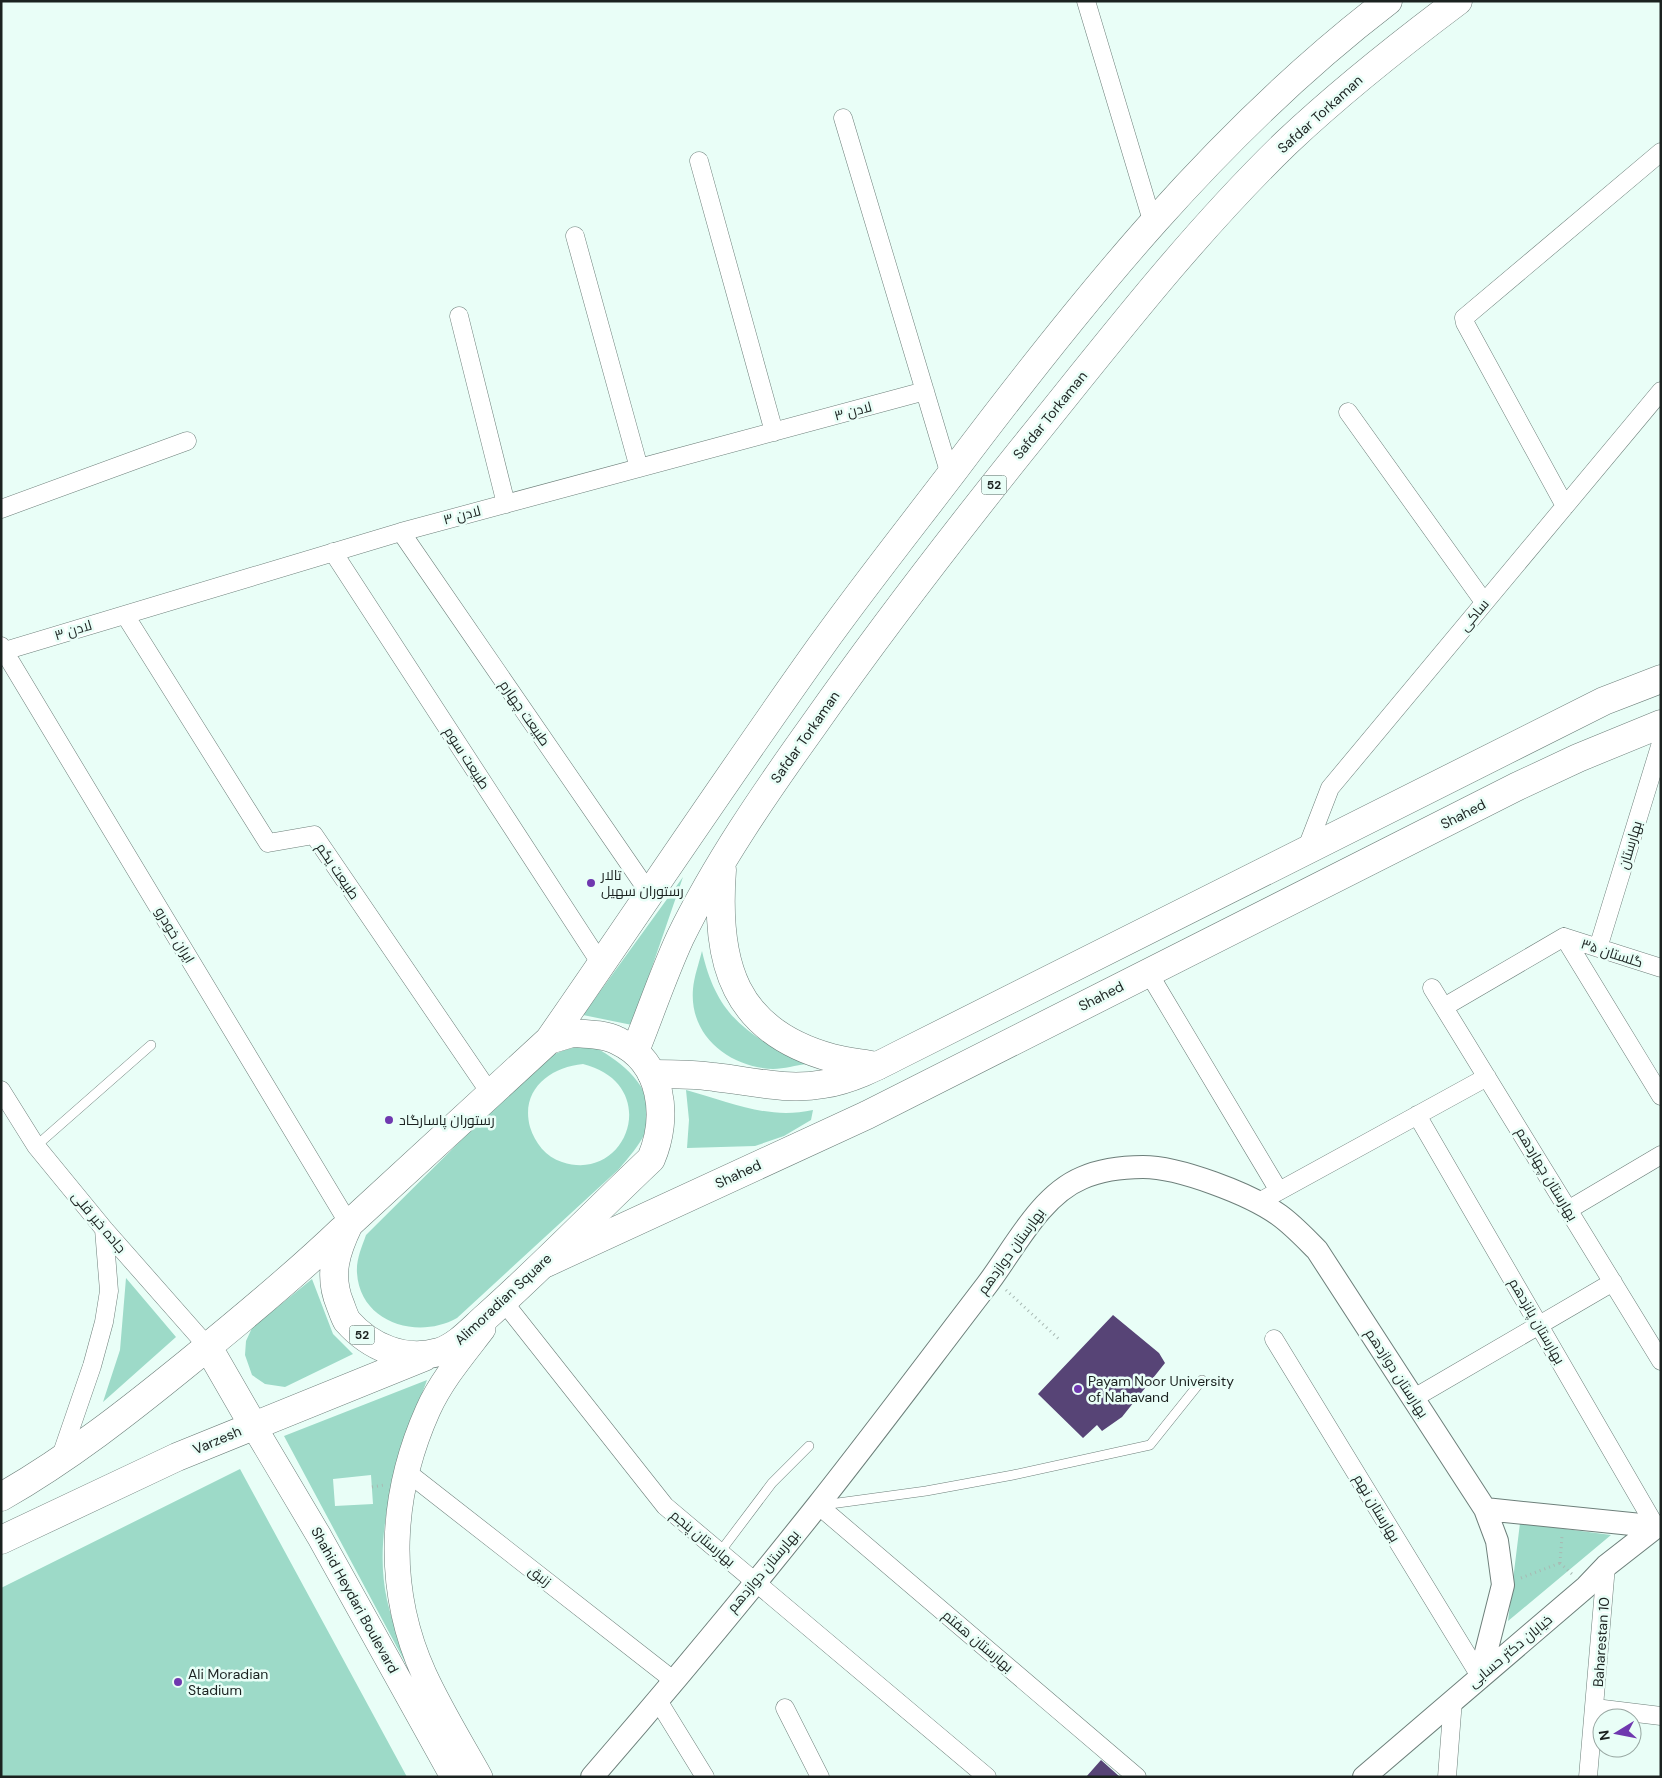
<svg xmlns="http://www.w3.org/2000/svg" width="1662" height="1778" font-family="'DM Sans',Cairo,sans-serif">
	<rect width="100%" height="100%" fill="#e9fef7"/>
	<path fill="#9ddac8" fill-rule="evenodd" d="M683,877L632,1025L583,1015Z
		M702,951C717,1018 749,1036 807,1064C796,1065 784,1069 773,1069C729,1067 689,1036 693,989C694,977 699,963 702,951Z
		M590,1045C621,1060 661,1091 646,1131C640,1145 628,1158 619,1169L457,1318C418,1340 360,1323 357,1273C356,1259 362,1247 366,1235L538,1064C555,1052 570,1047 590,1045ZM583,1064C663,1084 628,1184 562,1162C546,1157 535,1143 530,1127C520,1090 550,1067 583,1064Z
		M686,1090C731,1102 767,1120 813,1110L811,1120L784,1136L755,1146L687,1148L689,1120Z
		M126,1278L176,1337L103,1402L120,1350Z
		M312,1279L333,1334L353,1354L285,1387L265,1384L252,1375L245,1355L246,1341L252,1328Z
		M427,1380C402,1449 371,1526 387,1600C393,1626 405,1652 413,1677L284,1436ZM371,1475L373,1504L335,1506L333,1479Z
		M240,1469L407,1777H1V1588Z
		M1520,1523L1611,1535L1508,1621Z"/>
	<path fill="#574476" d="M1113,1315L1159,1353L1165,1363L1122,1417L1102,1431L1097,1425L1083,1438L1038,1394Z
		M1101,1760L1120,1777H1086Z"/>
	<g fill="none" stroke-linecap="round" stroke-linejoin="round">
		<defs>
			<path id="service" d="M36,1146L151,1045
				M823,1505L926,1491L1013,1475L1150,1445L1202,1380
				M720,1552L772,1483L809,1446"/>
			<path id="minor" d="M1086,1L1153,224
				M843,118L950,475
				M699,161L774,432
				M575,236L639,468
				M459,316L506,504
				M1348,412L1484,602
				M1565,506L1465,323L1464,318L1661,152
				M1,509L187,441
				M401,532L650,894
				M333,552L601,964
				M125,615L268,843L314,835L490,1093
				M1,646L349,1224
				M1,652L401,532L925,391
				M1306,850L1330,788L1661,391
				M1564,937L1661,1096
				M1564,937L1661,968
				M1598,948L1661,743
				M1148,972L1279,1191
				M1432,988L1661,1361
				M1444,1007L1564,937
				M1,1090L36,1146L104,1229L208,1347
				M1417,1115L1656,1527
				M1259,1202L1487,1077
				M1568,1210L1661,1155
				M503,1301L665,1506L987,1777
				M1274,1339L1480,1676
				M1414,1398L1613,1282
				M60,1459L92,1366L104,1322L109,1291L104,1229
				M407,1472L673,1680
				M818,1505L1137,1777
				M657,1699L705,1777
				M785,1708L820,1777
				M1595,1708L1661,1716
				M1447,1777L1453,1700
				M1588,1777L1606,1566"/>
			<path id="tertiary" d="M1480,1676L1503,1585L1497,1541L1485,1509L1661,1527
				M592,1777C669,1688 745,1597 818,1505C875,1433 930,1359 986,1286C1013,1251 1039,1196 1082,1178C1100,1170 1122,1167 1143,1167C1179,1167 1250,1194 1279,1215C1293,1225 1305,1238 1317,1250L1485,1509
				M1364,1777L1586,1587L1606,1566L1656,1527"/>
			<path id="secondary" d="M253,1425L319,1536L453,1777
				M480,1777C461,1743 440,1709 424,1674C385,1588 390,1495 428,1410C441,1381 463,1355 483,1329"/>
			<path id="primary" d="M652,1074C673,1074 693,1074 714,1077C751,1081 786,1091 824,1084C850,1080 876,1067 899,1055L1604,701L1661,679
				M546,1263L867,1115L1516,787L1578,758L1661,724"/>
			<path id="trunk" d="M722,870C715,963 733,1031 832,1058C846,1062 862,1063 877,1066
				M572,1033C587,1034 604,1034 618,1041C663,1062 669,1117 651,1159C596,1211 543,1266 487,1316C472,1329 458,1346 439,1352C404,1362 370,1347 347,1321C344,1316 342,1309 340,1304C328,1275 336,1251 349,1224L549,1040Z
				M549,1040C640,909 728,776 821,646C864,586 910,528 955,469C1083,299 1218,131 1388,1
				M635,1051C650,1014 663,975 680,938C716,864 765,793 813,726C879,632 949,541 1021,451C1106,346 1189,237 1286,143C1340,92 1398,46 1458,1
				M208,1347L253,1425
				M1,1497C68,1459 130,1410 189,1362C242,1319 293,1277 342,1230
				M1,1540L177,1457L424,1357"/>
		</defs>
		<use href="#service" stroke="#6d7f7a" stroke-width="10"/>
		<use href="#minor" stroke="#6d7f7a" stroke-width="19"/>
		<use href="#tertiary" stroke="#6d7f7a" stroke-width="24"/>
		<use href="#secondary" stroke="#6d7f7a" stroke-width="26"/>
		<use href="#primary" stroke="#6d7f7a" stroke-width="29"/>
		<use href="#trunk" stroke="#6d7f7a" stroke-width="29"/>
		<path stroke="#a8b9b3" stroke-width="3" stroke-dasharray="1 4" stroke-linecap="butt" d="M1006,1290L1061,1341
			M372,1487L384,1485
			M1560,1563L1562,1536
			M1560,1563L1572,1574
			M1521,1578L1560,1563"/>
		<use href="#service" stroke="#fff" stroke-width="9"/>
		<use href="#minor" stroke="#fff" stroke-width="18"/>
		<use href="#tertiary" stroke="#fff" stroke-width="22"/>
		<use href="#secondary" stroke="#fff" stroke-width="25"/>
		<use href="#primary" stroke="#fff" stroke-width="28"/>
		<use href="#trunk" stroke="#fff" stroke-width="28"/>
	</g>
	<g fill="#6f38af" stroke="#e9fef7" stroke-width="2">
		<circle cx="591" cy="883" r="5"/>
		<circle cx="389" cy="1120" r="5"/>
		<circle cx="1078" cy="1389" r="5"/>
		<circle cx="178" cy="1682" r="5"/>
	</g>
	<g text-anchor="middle" stroke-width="5" stroke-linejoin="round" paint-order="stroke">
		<g fill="#e9fef7" stroke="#596460" stroke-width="1">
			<rect x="981.5" y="475.5" width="25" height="19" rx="4"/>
			<rect x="349.5" y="1325.5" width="25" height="19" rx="4"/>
		</g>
		<g font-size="12" font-weight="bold" fill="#1b2220">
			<text x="994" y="489">52</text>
			<text x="362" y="1339">52</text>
		</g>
		<g font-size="14" fill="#1b2220" stroke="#e9fef7">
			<text transform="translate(1320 114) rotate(-42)" y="5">Safdar Torkaman</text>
			<text transform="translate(853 411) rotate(-15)" y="5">لادن ۳</text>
			<text transform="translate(1050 415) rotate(-51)" y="5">Safdar Torkaman</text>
			<text transform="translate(462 515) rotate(-15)" y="5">لادن ۳</text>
			<text transform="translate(1474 615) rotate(-50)" y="5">ساکی</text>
			<text transform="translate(73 630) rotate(-17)" y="5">لادن ۳</text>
			<text transform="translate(525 713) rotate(55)" y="5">طبیعت چهارم</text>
			<text transform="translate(805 737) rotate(-55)" y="5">Safdar Torkaman</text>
			<text transform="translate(467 758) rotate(57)" y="5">طبیعت سوم</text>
			<text transform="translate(1463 814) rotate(-27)" y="5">Shahed</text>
			<text transform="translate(1630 845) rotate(-73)" y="5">بهارستان</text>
			<text transform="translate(338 871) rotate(56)" y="5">طبیعت یکم</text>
			<text transform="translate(175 935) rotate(59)" y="5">ایران خودرو</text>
			<text transform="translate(1612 953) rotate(18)" y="5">گلستان ۳۵</text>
			<text transform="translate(1101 996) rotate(-27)" y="5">Shahed</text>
			<text transform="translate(738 1174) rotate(-25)" y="5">Shahed</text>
			<text transform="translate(1547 1174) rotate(59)" y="5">بهارستان چهاردهم</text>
			<text transform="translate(99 1222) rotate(50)" y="5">جاده خیر قلی</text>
			<text transform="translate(1011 1251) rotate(-54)" y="5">بهارستان دوازدهم</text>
			<text transform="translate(503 1299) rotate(-43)" y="5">Alimoradian Square</text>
			<text transform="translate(1537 1321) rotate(60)" y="5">بهارستان پانزدهم</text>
			<text transform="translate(1397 1373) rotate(57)" y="5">بهارستان دوازدهم</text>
			<text transform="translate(217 1440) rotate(-23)" y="5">Varzesh</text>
			<text transform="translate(1377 1508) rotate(59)" y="5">بهارستان نهم</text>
			<text transform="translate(703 1538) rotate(40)" y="5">بهارستان پنجم</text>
			<text transform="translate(763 1571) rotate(-50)" y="5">بهارستان دوازدهم</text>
			<text transform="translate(540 1576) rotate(38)" y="5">زنبق</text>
			<text transform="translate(355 1600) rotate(61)" y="5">Shahid Heydari Boulevard</text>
			<text transform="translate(978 1641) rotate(40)" y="5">بهارستان هفتم</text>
			<text transform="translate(1601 1642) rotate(-86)" y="5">Baharestan 10</text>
			<text transform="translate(1510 1651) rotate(-40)" y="5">خیابان دکتر حسابی</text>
		</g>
		<g font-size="14" fill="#1b2220" stroke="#e9fef7" text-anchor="start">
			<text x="601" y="880">تالار<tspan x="601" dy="16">رستوران سهیل</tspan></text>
			<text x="399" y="1125">رستوران پاسارگاد</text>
			<text x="1088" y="1386">Payam Noor University<tspan x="1088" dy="16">of Nahavand</tspan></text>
			<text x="188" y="1679">Ali Moradian<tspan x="188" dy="16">Stadium</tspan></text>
		</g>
	</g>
	<rect width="1662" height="1778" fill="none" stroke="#1b2220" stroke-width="5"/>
	<g transform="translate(1617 1733) rotate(260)"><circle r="24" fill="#e9fef7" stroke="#97a6a1"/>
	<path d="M0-4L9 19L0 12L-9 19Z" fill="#6f38af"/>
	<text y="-8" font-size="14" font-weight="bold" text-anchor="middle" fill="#1b2220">N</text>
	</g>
</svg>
